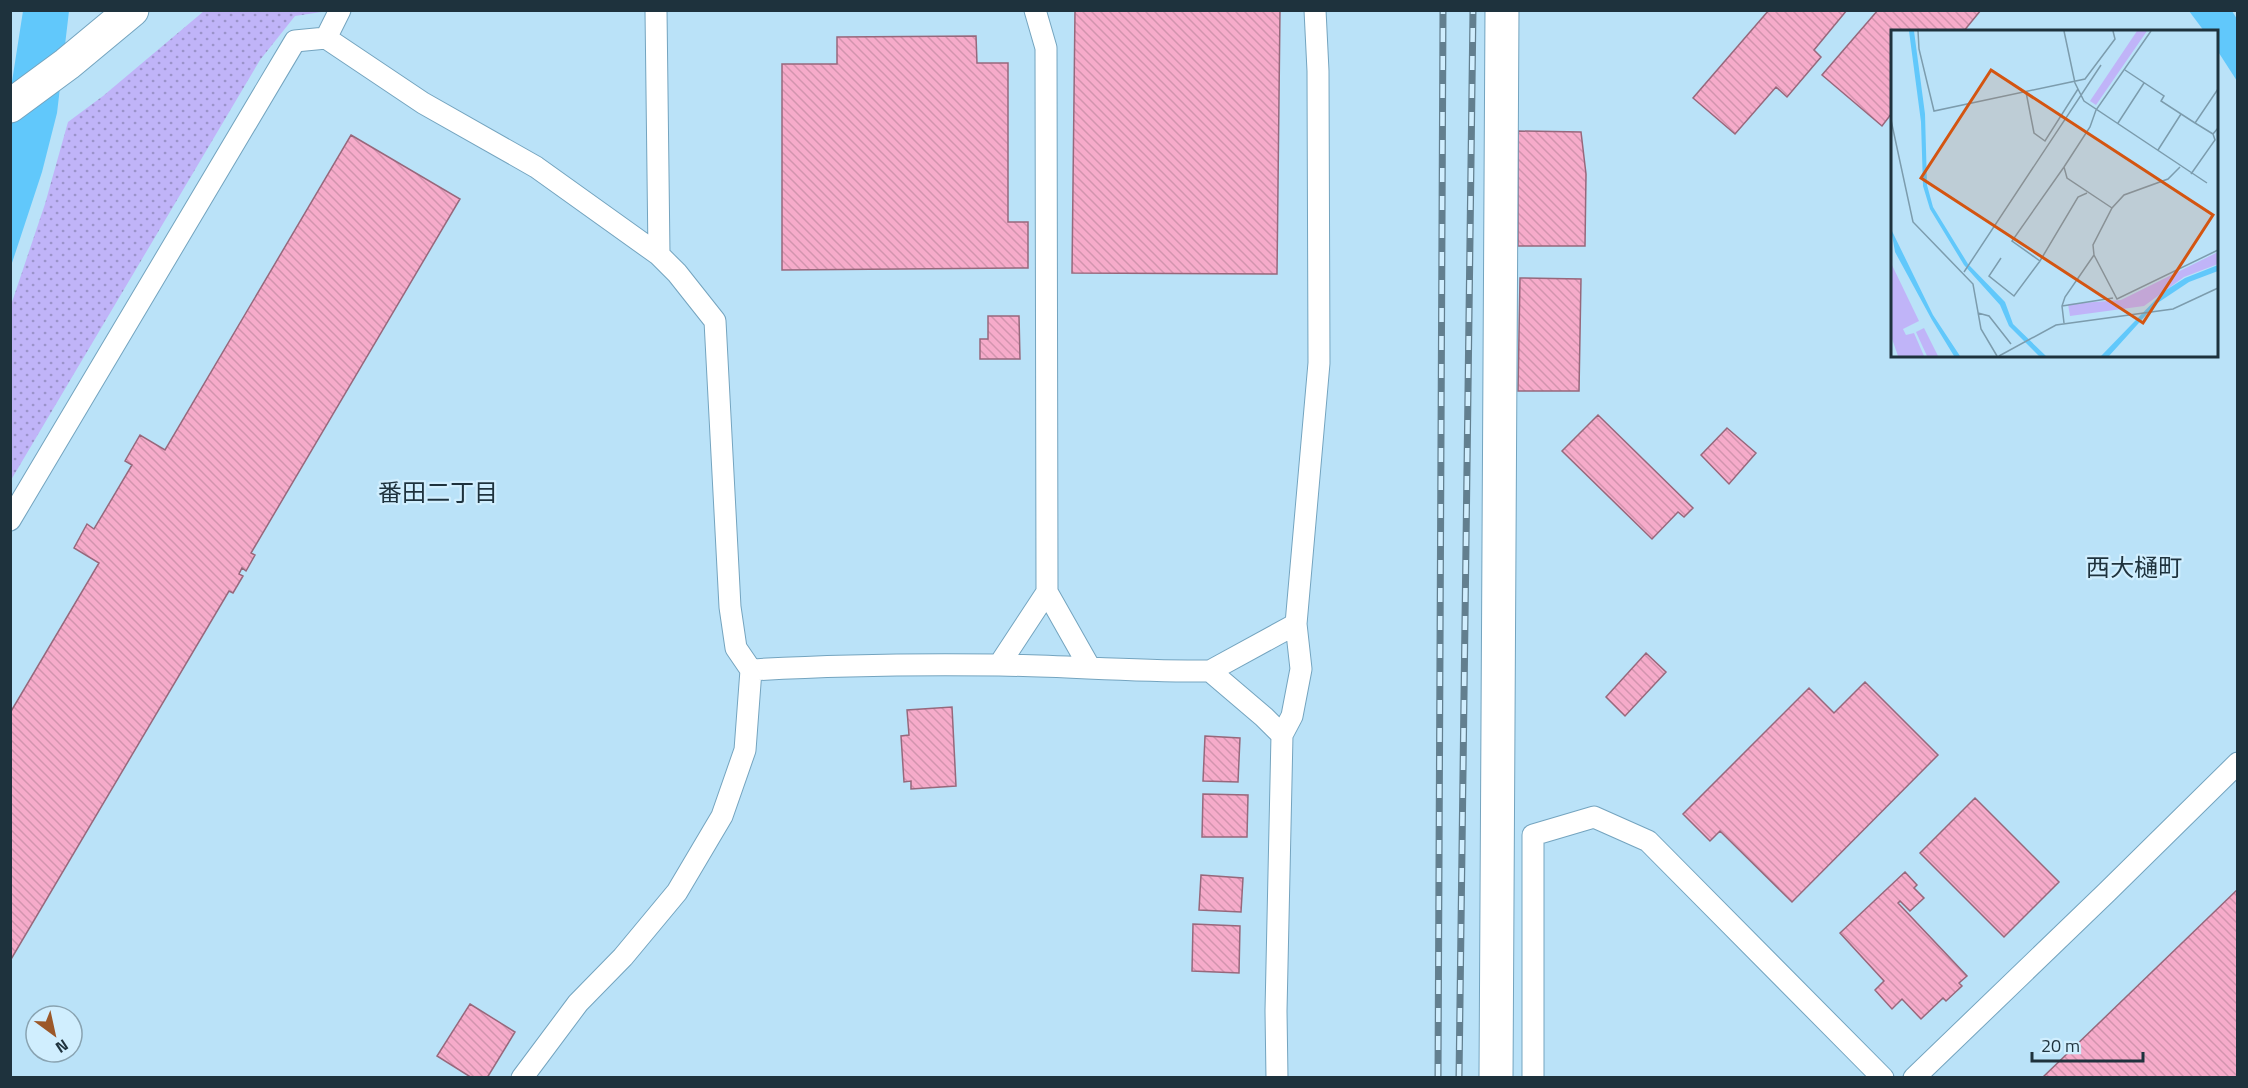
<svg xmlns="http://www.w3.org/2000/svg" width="2248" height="1088" font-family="'Titillium Web','Noto Sans JP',sans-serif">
	<defs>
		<pattern id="green-dots" width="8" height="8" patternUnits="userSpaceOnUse" patternTransform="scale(1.5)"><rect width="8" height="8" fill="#c0b4f8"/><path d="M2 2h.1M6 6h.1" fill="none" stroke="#9b93ca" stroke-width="1.8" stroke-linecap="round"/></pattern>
		<pattern id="building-back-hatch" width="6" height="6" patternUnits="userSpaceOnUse" patternTransform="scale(1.5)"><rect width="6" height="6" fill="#f6abca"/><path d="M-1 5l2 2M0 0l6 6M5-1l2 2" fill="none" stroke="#d294ae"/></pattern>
	</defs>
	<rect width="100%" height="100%" fill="#bae2f8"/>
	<path fill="url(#green-dots)" d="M204,11H328L295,16L260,60L11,480V305L45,204L68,122L103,96Z"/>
	<path fill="#61c8fb" d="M23,11H69L57,113L42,172L11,266V88Z
		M2189,11H2232L2237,19V81L2217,50L2216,32L2204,31Z"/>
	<path fill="url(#building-back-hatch)" stroke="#97687c" stroke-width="1.5" d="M1075,10H1280L1277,274L1072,273Z
		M1769,10H1847L1814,50L1821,57L1787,97L1776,87L1735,134L1693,98Z
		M1878,10H1981L1963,32H1892V113L1882,126L1822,75Z
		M976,36L977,63H1008V222H1028V268L782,270V64H837V37Z
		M1518,131L1581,132L1586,174L1585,246H1518Z
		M351,135L460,199L251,553L255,555L246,571L242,568L239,574L243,576L233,593L229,591L10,961V713L99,563L74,548L87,524L94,529L132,465L125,461L140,435L165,450Z
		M1520,278L1581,279L1579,391H1518Z
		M988,316H1019L1020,359H980V339H988Z
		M1598,415L1693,508L1684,517L1678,512L1652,539L1562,451Z
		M1727,428L1756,453L1729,484L1701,455Z
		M1646,653L1666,672L1625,716L1606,697Z
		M1865,682L1938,755L1792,902L1720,831L1710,841L1683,814L1809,688L1834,713Z
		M952,707L956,786L911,789V781L904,782L901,736L909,735L907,710Z
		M1205,736L1240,738L1238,782L1203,781Z
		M1203,794L1248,795L1247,837H1202Z
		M1975,798L2059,882L2004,937L1920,853Z
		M1905,872L1917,885L1914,888L1924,898L1910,911L1900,901L1898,903L1967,976L1959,983L1962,986L1946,1001L1943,998L1921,1019L1902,999L1892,1009L1875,990L1884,981L1840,933Z
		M1201,875L1243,878L1241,912L1199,910Z
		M2238,889V1078H2042Z
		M1193,924L1240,926L1239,973L1192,971Z
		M470,1004L515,1032L487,1078H472L437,1056Z"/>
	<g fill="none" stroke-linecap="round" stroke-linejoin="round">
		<defs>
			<path id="lane" d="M326,38L340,10
				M10,520L295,41L326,38L423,103L536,167L659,255
				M1047,592L1090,668
				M999,665L1047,592L1046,48L1035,10
				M751,670C834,665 917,664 999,665C1070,666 1140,672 1210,671L1264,717L1282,735L1276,1011L1277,1078
				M1210,671L1296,624
				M1282,735L1292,716L1301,669L1296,624L1319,363L1318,71L1315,10
				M522,1078L578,1003L623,957L677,892L722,816L745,750L751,670L736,648L730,607L715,321L677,273L659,255L656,10
				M1533,1078V835L1594,817L1648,841L1883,1078
				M1914,1078L2107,892L2238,763"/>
			<path id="street" d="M1496,1078L1502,10"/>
			<path id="secondary" d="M10,106L67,64L132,10"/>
		</defs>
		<use href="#lane" stroke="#74a4bf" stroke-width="23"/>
		<use href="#street" stroke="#74a4bf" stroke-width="35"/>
		<use href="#secondary" stroke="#74a4bf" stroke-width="35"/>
		<use href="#lane" stroke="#fff" stroke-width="21"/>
		<use href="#street" stroke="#fff" stroke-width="33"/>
		<use href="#secondary" stroke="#fff" stroke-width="33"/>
		<defs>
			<path id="rail" d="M1438,1078L1443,10
				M1459,1078L1473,10"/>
		</defs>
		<use href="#rail" stroke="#627f8f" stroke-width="7"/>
		<use href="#rail" stroke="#d0eefe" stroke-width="4.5" stroke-dasharray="14" stroke-linecap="butt"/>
	</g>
	<g text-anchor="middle" stroke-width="4.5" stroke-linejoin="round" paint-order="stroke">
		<g font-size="24" fill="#1e323d" stroke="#d0eefe">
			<text x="438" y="501">番田二丁目</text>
			<text x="2134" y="576">西大樋町</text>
		</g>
	</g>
	<g transform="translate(1891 30)">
		<rect width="327" height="327" fill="#bae2f8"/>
		<path d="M246,1H256L205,75L199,71ZM327,222V234L293,247L253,276L179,286L177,274L230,270ZM0,233L28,291L12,299L15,305L23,303L33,326H7L0,306ZM33,298L47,326H36L25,302Z" fill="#c0b4f8"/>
		<path d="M18,1H23L34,84L36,155L42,177L77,234L114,272L122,294L155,326H148L118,296L109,275L73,235L39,179L32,156L30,92ZM0,199L42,285L69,326H63L41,290L4,222ZM327,235V241L298,252L265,274L218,326H210L272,262L294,248Z" fill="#61c8fb"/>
		<path fill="none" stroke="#7c9cad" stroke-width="1.5" d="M27,1L28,19L43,81L194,49L224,9L222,1M173,1L184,53L193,71L316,153M234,40L273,66L270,71L304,93M135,62L143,103L154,111L187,59M0,90L22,192L82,254L90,299L106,326M227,93L253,53M322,104L304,93L327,59M267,120L290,84M173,137L121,211L149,231L187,167L196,163M300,144L324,110L322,104L327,98M221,178L176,148L173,137L199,97L205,80L260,1M203,225L226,269L327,220M110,228L98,246L123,266L149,231M73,242L210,35M171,276L222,268M87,283L98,286L120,314M173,293L171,276L174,267L203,225L202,215L221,178L233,165L277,149L289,137M108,326L165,295L282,279L327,258"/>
		<path fill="#d45511" fill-opacity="0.15" stroke="#d45511" stroke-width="3" d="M100,40L322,185L252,293L30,148Z"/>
		<rect width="327" height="327" fill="none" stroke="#1e323d" stroke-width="3"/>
	</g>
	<rect width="2248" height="1088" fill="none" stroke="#1e323d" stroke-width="24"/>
	<g transform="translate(54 1034) rotate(147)"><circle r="28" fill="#d0eefe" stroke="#89a3b1" stroke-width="1.5"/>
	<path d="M0-4.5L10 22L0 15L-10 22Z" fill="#9c5829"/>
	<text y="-9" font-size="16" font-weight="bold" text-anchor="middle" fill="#1e323d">N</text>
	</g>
	<path d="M2032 1052v9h111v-9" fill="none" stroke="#1e323d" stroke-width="3"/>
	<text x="2041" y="1052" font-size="18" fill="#1e323d" stroke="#d0eefe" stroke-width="4.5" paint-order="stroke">20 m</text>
</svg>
